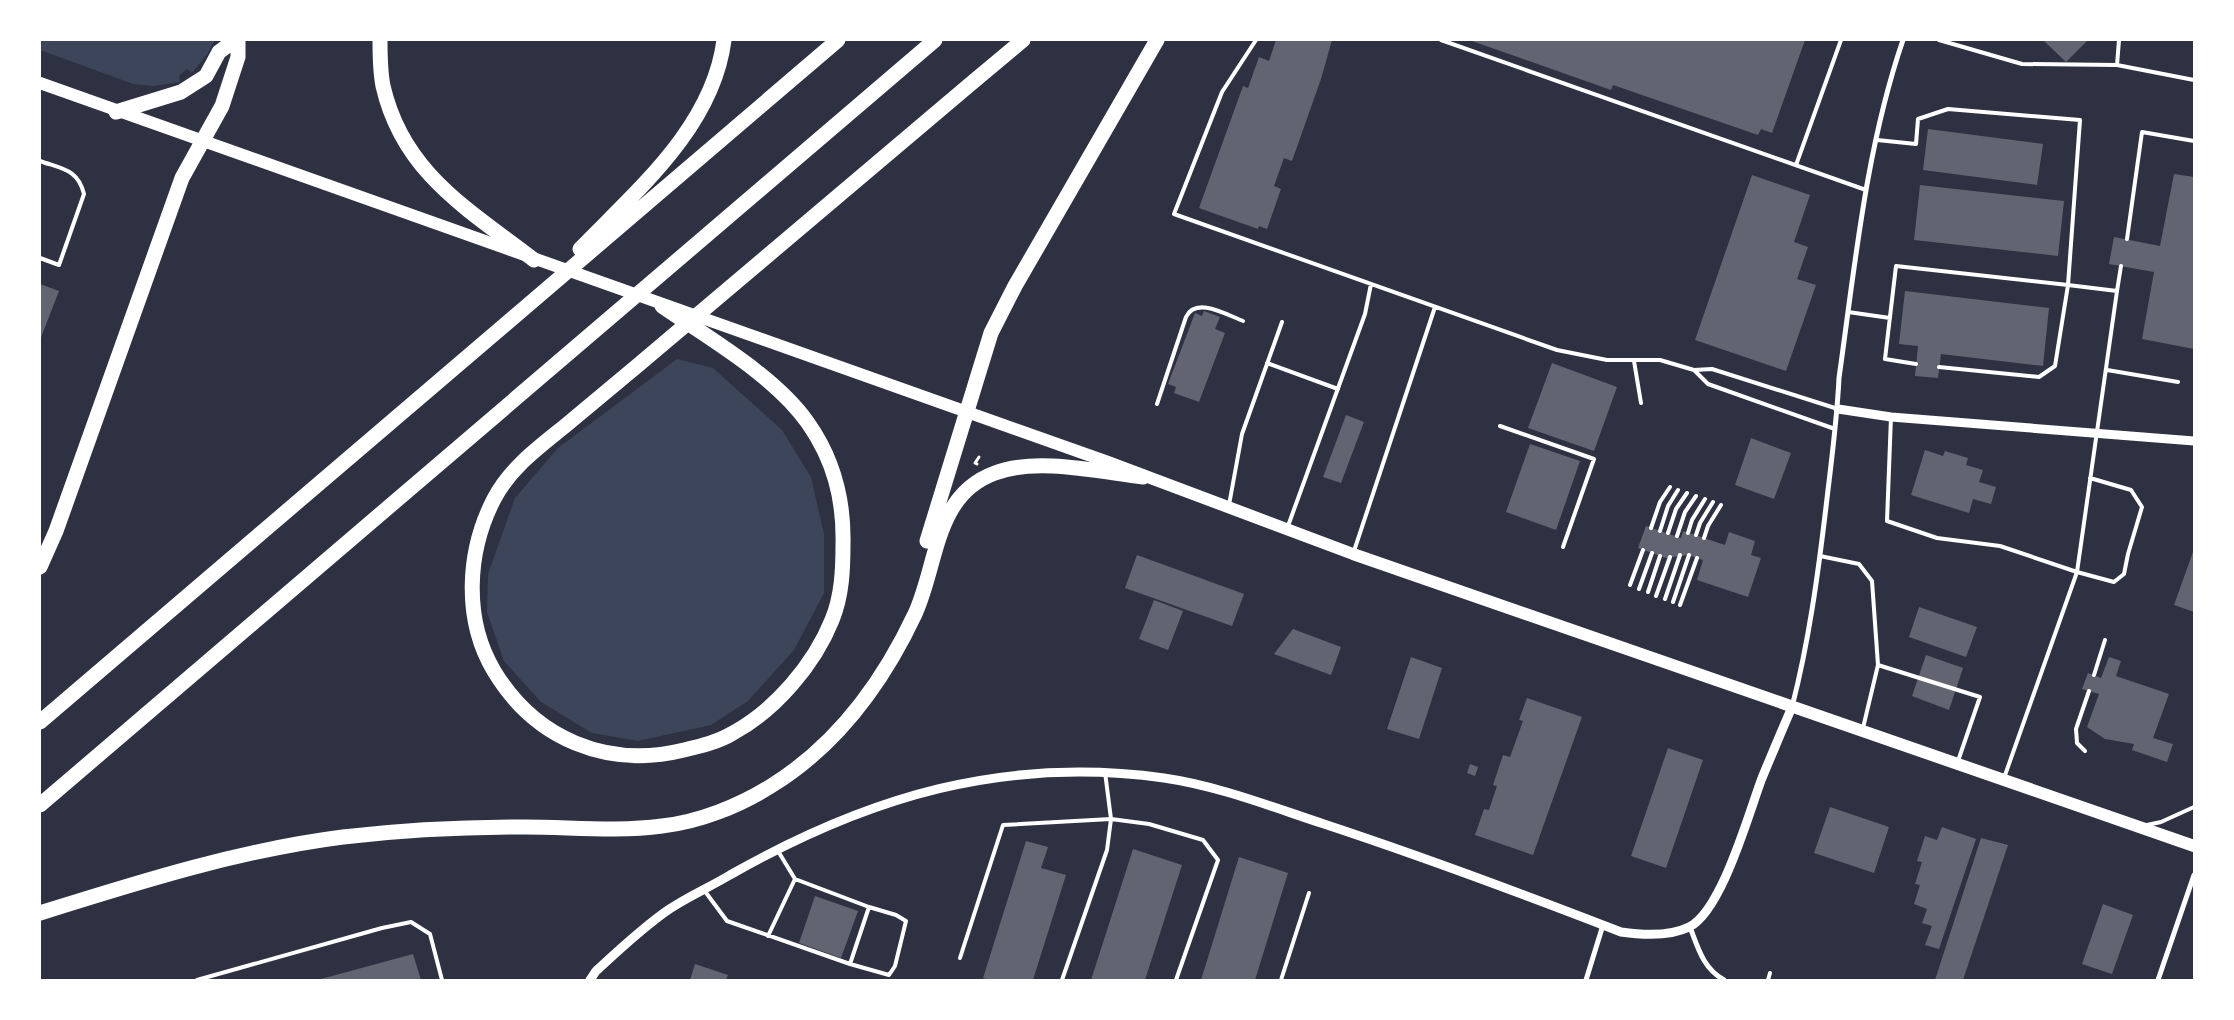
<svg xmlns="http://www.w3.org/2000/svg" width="2234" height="1020" font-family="'Golos Text',sans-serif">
	<rect width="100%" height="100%" fill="#2d3142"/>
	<path fill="#3c4559" d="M40,40H215L208,53L192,73L187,69L179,76L180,82L153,86L133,84L40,50Z
		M677,359L713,368L782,430L811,477L824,534V593L794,650L748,701L711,725L638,741L592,733L541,702L504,661L487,612L488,574L515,498L558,448Z"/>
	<path fill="#626471" d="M1276,40H1332L1321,79L1292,161L1284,158L1274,186L1281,189L1267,229L1259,226L1258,229L1199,208L1243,86L1248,88L1259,57L1269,61Z
		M1469,40H1805L1772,133L1761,129L1758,135L1613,85L1611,90Z
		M2043,40H2088L2066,62Z
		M1928,129L2043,144L2037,185L1923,170Z
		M2174,174L2194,177V349L2142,339L2154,272L2109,264L2114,237L2160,246Z
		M1752,175L1810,195L1794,242L1808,247L1797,279L1816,285L1786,371L1695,340Z
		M1920,185L2064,201L2058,256L1914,240Z
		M40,284L59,291L40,340Z
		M1905,291L2049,308L2043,366L1941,354L1938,378L1915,376L1918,346L1899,344Z
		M1204,311L1220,317L1215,329L1225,333L1199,402L1174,393L1176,387L1168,384L1195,313L1202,316Z
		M1552,363L1617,387L1594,451L1528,428Z
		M1346,415L1364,422L1341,483L1323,477Z
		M1751,438L1791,453L1774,499L1735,485Z
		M1530,444L1580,461L1556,530L1506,512Z
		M1925,450L1943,456L1945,451L1968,458L1966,465L1983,470L1979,482L1996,487L1991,504L1973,499L1969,513L1911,495Z
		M1646,526L1681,538L1683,531L1725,545L1729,532L1755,541L1751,555L1761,558L1748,597L1697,580L1703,560L1688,555L1666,558L1638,548Z
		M2194,549V612L2174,605Z
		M1137,555L1244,594L1232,626L1125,588Z
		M1154,600L1183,611L1168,650L1139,639Z
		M1919,607L1977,627L1966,657L1909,637Z
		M1293,629L1341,647L1331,675L1274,654Z
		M1926,655L1963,668L1949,710L1912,696Z
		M1411,657L1442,668L1419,739L1387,729Z
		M2109,657L2121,661L2116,676L2169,694L2153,738L2173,744L2167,762L2132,750L2134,744L2105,739L2087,727L2099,694L2082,689L2088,673L2101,678Z
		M1527,698L1582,717L1533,855L1475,835L1484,809L1489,810L1497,786L1493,785L1503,755L1510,757L1523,721L1519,720Z
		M1668,748L1703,760L1666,868L1631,856Z
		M1470,764L1478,767L1475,776L1467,773Z
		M1830,807L1889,827L1874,873L1814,853Z
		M1942,827L1976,839L1939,949L1925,945L1932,926L1922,923L1927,909L1914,904L1920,885L1915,884L1922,862L1917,861L1925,836L1937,840Z
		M1981,838L2008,845L1963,980H1935Z
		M1026,841L1048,847L1041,868L1066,875L1033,980H989L983,978Z
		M1133,849L1182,865L1145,980H1091Z
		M1239,857L1288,873L1255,980H1201Z
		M815,896L858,911L841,958L799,943Z
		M2103,904L2133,915L2112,974L2082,964Z
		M413,954L421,980H321V979Z
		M695,964L728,975L726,980H690Z"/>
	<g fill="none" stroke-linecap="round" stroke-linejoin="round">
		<path stroke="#fff" stroke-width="3" d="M977,464L975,463L979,457"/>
		<path stroke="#fff" stroke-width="4" d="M1256,40L1222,92L1174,214L1557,350L1607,360H1660L1694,370L1712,369L1838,409
			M1441,40L1866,190
			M1939,40L2022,64L2117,65L2119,40
			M2117,65L2194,80
			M1877,140L1916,144L1918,119L1948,109L2080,120L2068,285L2117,291L2121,266
			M40,161C62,169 78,169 84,194L59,265L40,258
			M1796,165L1841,40
			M2127,239L2142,132L2194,141
			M1848,312L1890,318
			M1634,361L1641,403
			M1267,363L1338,389
			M1916,364L1885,359L1896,266L2068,285L2055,366L2039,377L1939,367
			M1694,370L1708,384L1835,429
			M2107,370L2178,382
			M1157,404L1186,317C1196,296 1227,315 1243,321
			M1891,417L1887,521L1937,538L2000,546L2077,572L2117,291
			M1500,426L1594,459L1563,547
			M1229,505L1242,434L1282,322
			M1288,526L1365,314L1371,284
			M1651,528L1660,502L1670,487
			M1660,531L1668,506L1678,490
			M1668,533L1676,509L1687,493
			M1688,533L1692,520L1705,499
			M1696,535L1700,523L1713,502
			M1677,536L1685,512L1696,496
			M1704,538L1708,526L1721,505
			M1354,551L1435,307
			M1820,556L1859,564L1872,581L1878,665L1980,697L1958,761
			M1630,585L1643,550
			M1639,589L1652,553
			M1648,592L1660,556
			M1656,596L1670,557
			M1665,599L1680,555
			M1673,602L1689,555
			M1680,605L1697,558
			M2094,675L2105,640
			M1863,728L1878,665
			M2085,751L2077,743L2076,729L2089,691
			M2004,778L2077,572L2114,582L2124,574L2128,554L2142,507L2131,490L2090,478
			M2147,825L2161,822L2194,807
			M704,890L727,921L850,964L869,907L795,879L778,851
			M768,936L795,879
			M960,958L1003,825L1111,819L1105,772
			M850,964L889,975L895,966L906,921L896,915L869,907
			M197,980L382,928L411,922L430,934L442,980
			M1062,980L1107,850L1111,819L1149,824L1203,840L1218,860L1176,980
			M1281,980L1309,893
			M1768,980L1770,973"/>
		<path stroke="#fff" stroke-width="5" d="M1792,707C1809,641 1818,574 1826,507C1831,464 1837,421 1839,378C1855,265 1866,148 1903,40
			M1690,927C1698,948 1703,968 1724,980
			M1586,980L1603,925
			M2158,980L2194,875"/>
		<path stroke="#fff" stroke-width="9" d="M1838,409L1891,417L2194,441
			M590,980L596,971C619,950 642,928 668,910C687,897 710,887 730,875C869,796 1004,756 1164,778C1219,786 1272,807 1324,824C1424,857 1523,894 1621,932C1642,935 1669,937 1689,927C1722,911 1749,812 1762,778C1772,754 1782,730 1792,707"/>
		<path stroke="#fff" stroke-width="12" d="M40,83L1108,462L1353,554L2194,846"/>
		<path stroke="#fff" stroke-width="15" d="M380,40C380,55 380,71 383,86C403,173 468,209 534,260
			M116,112L181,92L206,76L219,52L235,40
			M580,249C637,190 713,127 724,40
			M662,306C710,339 775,376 808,423C834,460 844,499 843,544C843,569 842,596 832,620C814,665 775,710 733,733C718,742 701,746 684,750C607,769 535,739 494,671C463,619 467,551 494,499C510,468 539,447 565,426C589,406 613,386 637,366C766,257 894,148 1023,40
			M927,541L991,333L1015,286L1157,40
			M40,567L56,531L182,178L222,106L238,57V40
			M40,722L838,40
			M40,805L935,40
			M40,913C139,882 240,850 343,837C403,830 464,827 525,827C570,827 617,832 662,826C699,822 739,806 771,786C836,746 883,682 915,614C938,564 934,495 995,473C1036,457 1100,472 1143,477"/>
	</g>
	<rect width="2234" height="1020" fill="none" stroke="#ffffff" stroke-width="82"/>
</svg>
